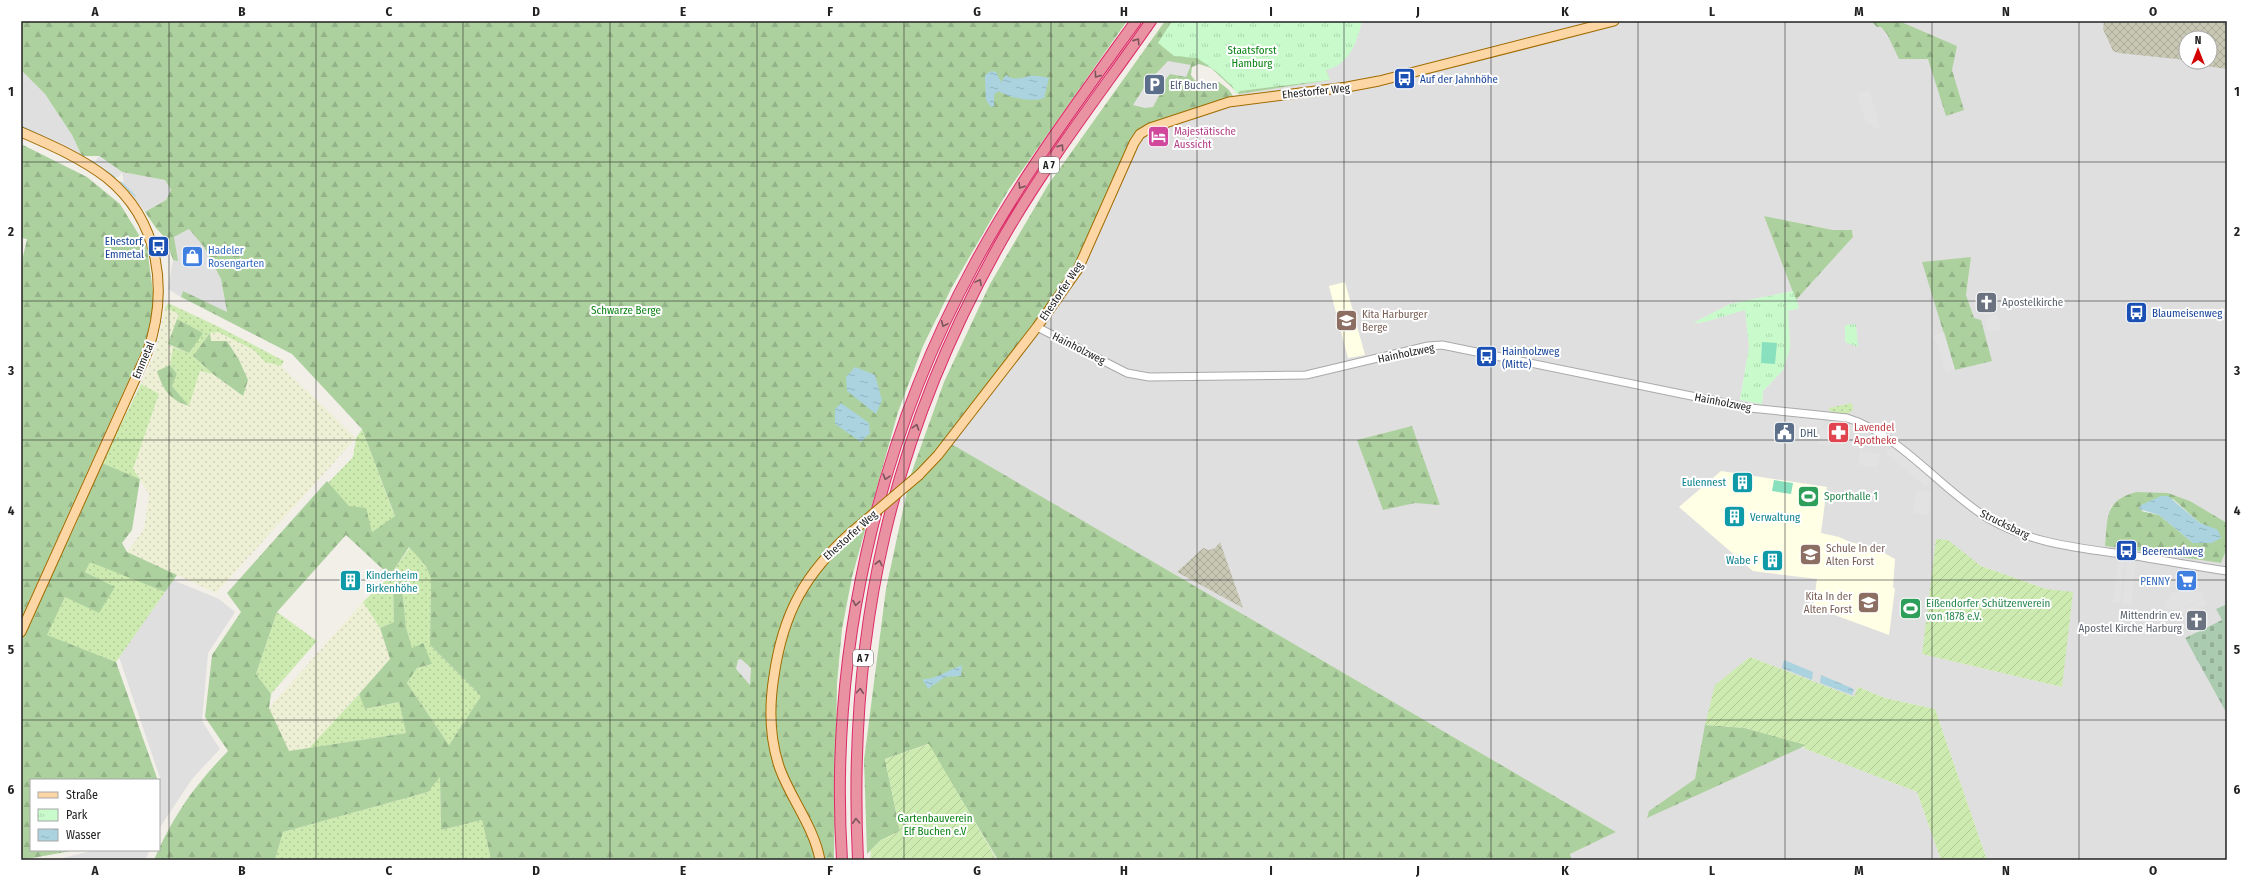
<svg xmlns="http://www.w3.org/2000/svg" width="2248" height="881" font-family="'Fira Sans Condensed',sans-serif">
	<defs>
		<pattern id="construction-cross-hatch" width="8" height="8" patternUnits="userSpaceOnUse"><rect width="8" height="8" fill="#c7c7b4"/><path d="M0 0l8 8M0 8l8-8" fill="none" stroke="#abab9a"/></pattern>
		<pattern id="farmland-dots" width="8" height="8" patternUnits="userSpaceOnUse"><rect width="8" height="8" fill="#eef0d5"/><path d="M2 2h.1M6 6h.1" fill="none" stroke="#ccceb7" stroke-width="1.8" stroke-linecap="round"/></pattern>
		<pattern id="grass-dots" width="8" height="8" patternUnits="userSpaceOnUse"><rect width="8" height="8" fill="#cdebb0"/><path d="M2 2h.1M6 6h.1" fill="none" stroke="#b0c997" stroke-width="1.8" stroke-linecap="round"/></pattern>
		<pattern id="forest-firs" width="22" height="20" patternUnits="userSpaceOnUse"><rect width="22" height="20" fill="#add19e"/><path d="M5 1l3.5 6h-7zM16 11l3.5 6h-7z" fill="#95b388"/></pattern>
		<pattern id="cemetery-stones" width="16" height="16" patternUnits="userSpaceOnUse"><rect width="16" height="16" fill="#aacbaf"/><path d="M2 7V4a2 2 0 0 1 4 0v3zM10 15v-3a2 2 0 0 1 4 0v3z" fill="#92ae96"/></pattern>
		<pattern id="park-tufts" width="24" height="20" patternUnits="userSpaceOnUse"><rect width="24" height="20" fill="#c8facc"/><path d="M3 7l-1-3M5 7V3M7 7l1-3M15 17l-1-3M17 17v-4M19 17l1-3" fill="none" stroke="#acd6af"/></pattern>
		<pattern id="garden-furrows" width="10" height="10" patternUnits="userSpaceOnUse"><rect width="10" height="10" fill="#cdebb0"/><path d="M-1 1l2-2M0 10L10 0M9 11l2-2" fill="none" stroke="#b0c997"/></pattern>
		<pattern id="water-ripples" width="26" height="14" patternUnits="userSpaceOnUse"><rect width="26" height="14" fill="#aad3df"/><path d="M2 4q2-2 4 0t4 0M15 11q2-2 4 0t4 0" fill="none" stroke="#92b5bf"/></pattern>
	</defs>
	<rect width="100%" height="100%" fill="#f2efe9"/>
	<path fill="#e0dfdf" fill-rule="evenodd" d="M1359,21H2227V523L2190,501L2168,493L2111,506L2105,545L2221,563L2227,548V604L2216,609L2222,620L2185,638L2227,714V860H1987L1935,709L1885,698L1858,687L1854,698L1750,657L1745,728L1803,748L1917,792L1941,860H1572L1570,854L1616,832L947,442L1135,133L1154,123L1239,94L1330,80L1326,70ZM2186,38H2210V62H2186ZM1764,216L1833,230H1852L1853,237L1796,300L1799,308L1788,311L1790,348L1783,370L1763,391L1762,404L1740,400L1749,347L1745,309L1705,322L1694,323L1730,304L1793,291ZM1971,257L1966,295L1974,318L1955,370L1944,332ZM1968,557L1981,566L2046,589L2062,687L1922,654Z
		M21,70L45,94L72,135L82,156L21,128Z
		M122,172L165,180L171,190L166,200L145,212L124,185Z
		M189,229L204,247L221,279L227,313L183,291L181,297L168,289L173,260H177L174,237Z
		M173,580L219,599L235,612L208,653L202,721L220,749L192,779L159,829L160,778L119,657Z
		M94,850H150L145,860H56Z"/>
	<path fill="#ffffe5" d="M1345,282L1365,355L1348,358L1329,286Z
		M1721,471L1827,487L1821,533L1839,537L1850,542L1873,547L1895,559L1893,587L1895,589L1889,635L1813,607L1817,579L1753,571L1679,507Z"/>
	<path fill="url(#construction-cross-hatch)" d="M2104,21H2227V69L2191,64L2210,62V38H2186V60L2119,53L2113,51L2103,29Z
		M1220,542L1243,608L1177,572L1203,548L1209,550L1215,548Z"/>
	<path fill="url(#farmland-dots)" d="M165,308L179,314L168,344L173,347L170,365L157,372L189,405L200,371L213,374L243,396L248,380L239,360L227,341H210V333L218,332L254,350L265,362L281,366L356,438L216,593L127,552L144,529L149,494L133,469L159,395L141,384L156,351Z
		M363,602L380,628L390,659L309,748L289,751L269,708Z"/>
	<path fill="url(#grass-dots)" d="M168,303L219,327L284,361L281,366L265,362L254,350L218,332L210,333L193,356L213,374L200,371L189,406L172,386L177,374L170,365L173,347L189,353L202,333L177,319L179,314L165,308Z
		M141,384L159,394L133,469L140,479L102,463Z
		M1852,403L1853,410L1847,414L1829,411V408Z
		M362,429L395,517L372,532L328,483L353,457L356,438Z
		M410,547L426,566L431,579L430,645L481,696L449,745L407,683L417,668L432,664L412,649L406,627L401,578L393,588L394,622L380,628L363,602L390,576Z
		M90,561L165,592L116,662L46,635L65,597L114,587L85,572Z
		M277,612L317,641L271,694L256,674Z
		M359,694L366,709L399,702L406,733L309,748Z
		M440,776L441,830L482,820L491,860H275L283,832L428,792Z"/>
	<path fill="url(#forest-firs)" fill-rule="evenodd" d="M21,21H1127L1009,189L952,287L923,346L898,412L852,577L842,629L837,683L834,860H491L482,820L441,830L440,777L428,792L283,832L275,860H154C173,816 194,786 228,751L205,717L212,655L241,612L227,593L327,481L349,506L366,508L372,532L395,516L362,429L292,354L181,297L183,291L227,312L221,279L204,247L189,229L174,237L178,261L173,260L166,239L156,228L145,212L166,200L171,190L165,180L122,172L99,156H82L72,135L45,94L21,70ZM346,535L390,576L409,547L426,566L431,579L430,645L481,696L449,745L407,683L417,668L432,664L423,643L412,648L406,627L401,578L393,588L394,622L380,628L390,659L359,694L365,709L399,702L406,733L289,751L269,708L271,694L256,674L277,612Z
		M1165,21H1359L1326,70L1330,80L1239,94L1211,68L1199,64L1192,67L1191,75C1197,86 1208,84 1219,82L1229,90L1233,96L1154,123L1135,133L1072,272L948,442L1616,832L1570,854L1572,860H998L928,744L885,759L900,831L881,840L867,854L864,760L886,589L910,477L944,382L990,284L1048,185Z
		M1871,21H1899L1957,46L1952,70L1964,110L1946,116L1928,59H1899L1887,34L1881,27H1877Z
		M21,144L87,177L120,204L147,248L154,299L149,335L21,619V265L27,239L21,238Z
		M1764,216L1833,230H1852L1853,237L1796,300Z
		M1971,257L1966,295L1974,318L1981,320L1992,361L1955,370L1922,262Z
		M177,319L203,333L189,353L168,344Z
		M210,333L211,341H227L239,360L248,380L243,396L213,374L193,356Z
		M170,365L177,374L172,386L189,406C170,400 163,390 157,371Z
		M1412,426L1440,505L1415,503L1383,510L1357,440Z
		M102,463L140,479L132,530L122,543L127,552L177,575L165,592L90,562L85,572L115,587L99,613L65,597L47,635L116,662L157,778L156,780H31V850H77L21,860V625L48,581L75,526Z
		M2136,492L2168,493L2190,501L2227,523V548L2221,563L2105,546C2108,517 2104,501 2136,492ZM2173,499L2200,523L2218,531L2193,543L2159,515L2141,511Z
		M1705,725L1745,728L1807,745L1647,818L1649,811L1695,779Z"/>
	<path fill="url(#cemetery-stones)" d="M2227,604V714L2185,638L2222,620L2216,609Z"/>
	<path fill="url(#park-tufts)" d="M1172,21H1362C1357,43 1349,65 1326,70L1330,80L1240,91L1236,94L1233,87L1217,72L1197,58L1174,56L1158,43Z
		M1793,291L1799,308L1788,311L1790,348L1783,370L1763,391L1762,404L1740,400L1749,347L1745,310L1705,322L1693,323L1730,304Z
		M1856,324L1858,347L1845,342V325Z"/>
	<path fill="url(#garden-furrows)" d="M1936,539L1948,540L1981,566L2046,589L2073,592L2062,687L1922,654Z
		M1750,657L1854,697L1858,687L1885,698L1935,709L1987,860H1941L1917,792L1803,748L1806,745L1745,728L1705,725L1715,685Z
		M929,744L997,860H870L871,850L881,840L900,831L885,759Z"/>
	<path fill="#88e0be" d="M1762,342L1777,343L1775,364L1761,363Z
		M1774,480L1793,483L1791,494L1772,491Z"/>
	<path fill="#e2e2e2" d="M1168,61L1191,65L1186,77L1170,74L1160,86L1161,92L1153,107L1145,108L1133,105L1147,83Z
		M1869,90L1880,126L1876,129L1871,124L1866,123L1857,93Z
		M99,156L122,172L118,178L95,161Z
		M1997,314L2002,330L1987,331L1985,319Z
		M1944,332L1955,370L1946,373L1938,344L1932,336Z
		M1796,416L1826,418L1822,423V428L1791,426L1792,420Z
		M1820,429L1832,430L1831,445L1818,444Z
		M1893,448L1934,480L1925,486L1885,453Z
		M1860,451L1880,454L1878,467L1859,465Z
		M1916,490L1931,492L1928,515L1913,513Z
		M2118,560L2124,561L2120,603H2113Z
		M2127,561L2136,562L2131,605L2122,604Z
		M2179,589L2202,593V600L2173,610L2172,609L2168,610L2165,602L2169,600L2171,592L2178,593Z
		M2204,600L2206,605L2169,619L2170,613Z
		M741,659L751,668L750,685L736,669L738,660Z"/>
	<path fill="url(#water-ripples)" d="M991,71L996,72L1001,82L1006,75C1014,81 1020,78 1030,76C1035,75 1043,77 1049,78L1044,98C1032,103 1008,97 998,91L994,95V106L991,107L986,100L985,78V75Z
		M855,367L875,375L882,400L876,414L847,391L846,377Z
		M841,403L869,423L870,433L861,442L835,424V409Z
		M2161,496H2168L2200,523L2218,530L2221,538L2212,543H2193L2159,515L2139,509L2141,505Z
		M1784,660L1813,672L1812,680L1782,668Z
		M962,665L961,676L945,677L928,689L922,679C932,681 951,669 962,665Z
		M1821,675L1854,689L1852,695L1820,683Z"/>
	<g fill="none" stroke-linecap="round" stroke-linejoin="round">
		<path stroke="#aad3df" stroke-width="1.5" d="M21,126L44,137
			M78,154L84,157
			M92,161L115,177
			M121,182L135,196"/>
		<defs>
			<path id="minor" d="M1037,327L1127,373L1149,377L1306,375L1428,346L1442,345L1750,408L1847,418C1898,433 1943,491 1989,519C2032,544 2081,548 2129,555C2161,560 2194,566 2227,571"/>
			<path id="major" d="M21,132C51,145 81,158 107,178C160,221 169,291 147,353L21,632
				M919,475L938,455L1037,327L1078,269L1134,143L1140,134L1150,128L1229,102L1347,87L1379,81L1614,21
				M820,860C814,827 791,799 780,769C769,738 769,707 774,676C783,613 805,573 853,531"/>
			<path id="highway" d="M842,860C829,654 876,446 974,265C1020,179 1079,100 1136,21
				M858,860C847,630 891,433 1006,233C1049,159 1102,91 1151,21"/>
		</defs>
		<use href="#minor" stroke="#a9a9a9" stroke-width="9"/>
		<use href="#major" stroke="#a06b00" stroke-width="11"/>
		<use href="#highway" stroke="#dc2a67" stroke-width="12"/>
		<use href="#minor" stroke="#fff" stroke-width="7"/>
		<use href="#major" stroke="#fcd6a4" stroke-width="9"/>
		<use href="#highway" stroke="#e892a2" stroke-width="10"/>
		<defs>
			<path id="major-bridge" d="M853,531L919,475"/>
		</defs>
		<use href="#major-bridge" stroke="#a06b00" stroke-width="11" stroke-linecap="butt"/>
		<use href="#major-bridge" stroke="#fcd6a4" stroke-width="9"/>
	</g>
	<defs><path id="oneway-chevron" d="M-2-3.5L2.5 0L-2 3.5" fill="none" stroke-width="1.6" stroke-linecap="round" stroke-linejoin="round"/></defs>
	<g stroke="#7b545c">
		<use href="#oneway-chevron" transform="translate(1137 41) rotate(-55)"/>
		<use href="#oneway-chevron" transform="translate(1097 75) rotate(126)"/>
		<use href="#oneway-chevron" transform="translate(1061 147) rotate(-55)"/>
		<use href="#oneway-chevron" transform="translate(1021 186) rotate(122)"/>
		<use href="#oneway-chevron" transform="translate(979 282) rotate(-62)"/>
		<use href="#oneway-chevron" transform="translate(944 324) rotate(114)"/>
		<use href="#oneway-chevron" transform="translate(916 427) rotate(-72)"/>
		<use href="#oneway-chevron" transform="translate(886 477) rotate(106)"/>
		<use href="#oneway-chevron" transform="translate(879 563) rotate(-78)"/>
		<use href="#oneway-chevron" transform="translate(856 603) rotate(99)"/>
		<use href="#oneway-chevron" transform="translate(860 691) rotate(-85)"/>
		<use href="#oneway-chevron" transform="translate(856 821) rotate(-93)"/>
	</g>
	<path fill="none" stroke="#222" stroke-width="1" stroke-opacity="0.55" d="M169,21V860M316,21V860M463,21V860M610,21V860M757,21V860M904,21V860M1051,21V860M1197,21V860M1344,21V860M1491,21V860M1638,21V860M1785,21V860M1932,21V860M2079,21V860M21,162H2227M21,301H2227M21,440H2227M21,580H2227M21,720H2227"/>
	<defs>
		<symbol id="bus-square" viewBox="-11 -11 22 22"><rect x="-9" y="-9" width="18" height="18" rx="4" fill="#1a4fb4" stroke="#fff"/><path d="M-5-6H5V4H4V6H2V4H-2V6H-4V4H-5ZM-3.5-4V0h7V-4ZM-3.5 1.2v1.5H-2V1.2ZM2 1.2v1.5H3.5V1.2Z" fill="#fff"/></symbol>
		<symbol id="parking-square" viewBox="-11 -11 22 22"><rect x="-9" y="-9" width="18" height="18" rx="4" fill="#5c6f8a" stroke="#fff"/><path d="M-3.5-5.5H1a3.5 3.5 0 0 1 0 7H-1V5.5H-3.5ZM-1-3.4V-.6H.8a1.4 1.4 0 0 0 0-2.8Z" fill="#fff"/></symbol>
		<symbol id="hotel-square" viewBox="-11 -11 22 22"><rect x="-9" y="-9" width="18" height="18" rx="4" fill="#d1479c" stroke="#fff"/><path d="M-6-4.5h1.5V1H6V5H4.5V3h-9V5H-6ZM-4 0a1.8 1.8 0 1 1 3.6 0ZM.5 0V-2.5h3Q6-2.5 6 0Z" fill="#fff"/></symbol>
		<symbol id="shop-square" viewBox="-11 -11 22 22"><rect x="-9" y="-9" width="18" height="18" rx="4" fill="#3f7fe0" stroke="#fff"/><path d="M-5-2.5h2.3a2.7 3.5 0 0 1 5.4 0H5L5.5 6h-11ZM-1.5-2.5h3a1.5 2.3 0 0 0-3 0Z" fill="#fff"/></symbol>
		<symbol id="church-square" viewBox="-11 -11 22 22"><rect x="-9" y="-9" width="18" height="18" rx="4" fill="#6b7280" stroke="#fff"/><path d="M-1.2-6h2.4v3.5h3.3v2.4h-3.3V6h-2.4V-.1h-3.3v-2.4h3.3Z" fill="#fff"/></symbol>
		<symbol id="school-square" viewBox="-11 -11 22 22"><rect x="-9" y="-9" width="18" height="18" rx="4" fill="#8d6e63" stroke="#fff"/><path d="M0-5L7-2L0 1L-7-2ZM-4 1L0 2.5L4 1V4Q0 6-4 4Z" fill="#fff"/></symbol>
		<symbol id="civic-square" viewBox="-11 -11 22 22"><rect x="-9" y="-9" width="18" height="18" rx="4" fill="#5c6f8a" stroke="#fff"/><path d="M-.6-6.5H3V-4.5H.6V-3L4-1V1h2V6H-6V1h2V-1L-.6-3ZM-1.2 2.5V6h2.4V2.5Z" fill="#fff"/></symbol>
		<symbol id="pharmacy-square" viewBox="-11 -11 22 22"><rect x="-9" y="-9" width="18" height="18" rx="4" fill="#e0444e" stroke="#fff"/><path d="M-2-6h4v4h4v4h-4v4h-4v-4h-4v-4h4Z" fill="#fff"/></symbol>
		<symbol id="building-square" viewBox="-11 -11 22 22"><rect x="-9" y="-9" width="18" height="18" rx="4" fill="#0f9aa8" stroke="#fff"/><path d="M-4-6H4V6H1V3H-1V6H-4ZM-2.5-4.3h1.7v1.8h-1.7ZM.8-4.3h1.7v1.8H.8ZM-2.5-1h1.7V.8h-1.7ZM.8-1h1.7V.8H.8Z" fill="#fff"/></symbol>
		<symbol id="stadium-square" viewBox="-11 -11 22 22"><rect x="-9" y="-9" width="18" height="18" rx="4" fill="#2e9e5b" stroke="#fff"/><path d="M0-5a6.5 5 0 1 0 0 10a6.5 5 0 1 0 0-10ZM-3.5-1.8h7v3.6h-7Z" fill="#fff"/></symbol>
		<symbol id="supermarket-square" viewBox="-11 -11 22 22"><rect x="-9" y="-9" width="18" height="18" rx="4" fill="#3f7fe0" stroke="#fff"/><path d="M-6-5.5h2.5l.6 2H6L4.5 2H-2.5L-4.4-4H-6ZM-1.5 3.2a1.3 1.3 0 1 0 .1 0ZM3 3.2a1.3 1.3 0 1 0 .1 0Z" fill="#fff"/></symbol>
	</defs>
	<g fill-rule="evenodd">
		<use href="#bus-square" x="1392" y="66" width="25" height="25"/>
		<use href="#parking-square" x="1142" y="72" width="25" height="25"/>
		<use href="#hotel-square" x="1146" y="124" width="25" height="25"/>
		<use href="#bus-square" x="146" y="234" width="25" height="25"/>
		<use href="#shop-square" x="180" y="244" width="25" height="25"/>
		<use href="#church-square" x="1974" y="290" width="25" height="25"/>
		<use href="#bus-square" x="2124" y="300" width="25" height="25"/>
		<use href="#school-square" x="1334" y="308" width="25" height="25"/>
		<use href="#bus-square" x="1474" y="344" width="25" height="25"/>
		<use href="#civic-square" x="1772" y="420" width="25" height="25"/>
		<use href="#pharmacy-square" x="1826" y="420" width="25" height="25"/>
		<use href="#building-square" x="1730" y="470" width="25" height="25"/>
		<use href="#stadium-square" x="1796" y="484" width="25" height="25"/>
		<use href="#building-square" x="1722" y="504" width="25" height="25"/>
		<use href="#bus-square" x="2114" y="538" width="25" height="25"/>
		<use href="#school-square" x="1798" y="542" width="25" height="25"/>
		<use href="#building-square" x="1760" y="548" width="25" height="25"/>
		<use href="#building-square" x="338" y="568" width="25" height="25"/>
		<use href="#supermarket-square" x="2174" y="568" width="25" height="25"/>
		<use href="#school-square" x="1856" y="590" width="25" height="25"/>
		<use href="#stadium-square" x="1898" y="596" width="25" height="25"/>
		<use href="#church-square" x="2184" y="608" width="25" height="25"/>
	</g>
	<g text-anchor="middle" stroke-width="4" stroke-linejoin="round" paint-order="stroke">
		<g fill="#fff" stroke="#646464" stroke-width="1">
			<rect x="1039" y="157" width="20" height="16" rx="3"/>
			<rect x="853" y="650" width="20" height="16" rx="3"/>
		</g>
		<g font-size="10" font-weight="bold" fill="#222">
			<text x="1049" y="169">A 7</text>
			<text x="863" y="662">A 7</text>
		</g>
		<g font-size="11" fill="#0c8416" stroke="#fff">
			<text x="1252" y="54">Staatsforst<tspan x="1252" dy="13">Hamburg</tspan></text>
			<text x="626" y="314">Schwarze Berge</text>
			<text x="935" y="822">Gartenbauverein<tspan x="935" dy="13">Elf Buchen e.V</tspan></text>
		</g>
		<g font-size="11" fill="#164399" stroke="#fff" text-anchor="start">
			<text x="1420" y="83">Auf der Jahnhöhe</text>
			<text x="144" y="245" text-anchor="end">Ehestorf,<tspan x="144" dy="13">Emmetal</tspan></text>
			<text x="2152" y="317">Blaumeisenweg</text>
			<text x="1502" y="355">Hainholzweg<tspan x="1502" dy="13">(Mitte)</tspan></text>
			<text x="2142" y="555">Beerentalweg</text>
		</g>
		<g font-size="11" fill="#4e5e75" stroke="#fff" text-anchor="start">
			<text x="1170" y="89">Elf Buchen</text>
			<text x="1800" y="437">DHL</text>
		</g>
		<g font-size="11" fill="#222" stroke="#fff">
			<text transform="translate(1316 91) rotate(-6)" y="4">Ehestorfer Weg</text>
			<text transform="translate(1061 291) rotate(-56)" y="4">Ehestorfer Weg</text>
			<text transform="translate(1079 348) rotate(27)" y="4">Hainholzweg</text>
			<text transform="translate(1406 353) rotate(-12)" y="4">Hainholzweg</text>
			<text transform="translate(143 360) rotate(-67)" y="4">Emmetal</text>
			<text transform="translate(1723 402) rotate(11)" y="4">Hainholzweg</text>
			<text transform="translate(2005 524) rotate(26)" y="4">Strucksbarg</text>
			<text transform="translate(850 535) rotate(-42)" y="4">Ehestorfer Weg</text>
		</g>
		<g font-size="11" fill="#b23c85" stroke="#fff" text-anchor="start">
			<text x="1174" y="135">Majestätische<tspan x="1174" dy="13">Aussicht</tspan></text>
		</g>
		<g font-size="11" fill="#366cbe" stroke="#fff" text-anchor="start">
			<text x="208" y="254">Hadeler<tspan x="208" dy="13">Rosengarten</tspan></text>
			<text x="2170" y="585" text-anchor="end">PENNY</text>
		</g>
		<g font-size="11" fill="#5b616d" stroke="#fff" text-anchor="start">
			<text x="2002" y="306">Apostelkirche</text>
			<text x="2182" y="619" text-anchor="end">Mittendrin ev.<tspan x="2182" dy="13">Apostel Kirche Harburg</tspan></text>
		</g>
		<g font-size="11" fill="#785e54" stroke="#fff" text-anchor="start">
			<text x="1362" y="318">Kita Harburger<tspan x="1362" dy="13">Berge</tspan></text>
			<text x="1826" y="552">Schule In der<tspan x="1826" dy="13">Alten Forst</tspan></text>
			<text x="1852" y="600" text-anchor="end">Kita In der<tspan x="1852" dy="13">Alten Forst</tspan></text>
		</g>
		<g font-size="11" fill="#be3a42" stroke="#fff" text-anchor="start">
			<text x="1854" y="431">Lavendel<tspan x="1854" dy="13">Apotheke</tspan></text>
		</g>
		<g font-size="11" fill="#0d838f" stroke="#fff" text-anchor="end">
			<text x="1726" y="486">Eulennest</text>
			<text x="1750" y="521" text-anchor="start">Verwaltung</text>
			<text x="1758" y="564">Wabe F</text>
			<text x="366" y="579" text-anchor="start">Kinderheim<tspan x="366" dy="13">Birkenhöhe</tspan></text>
		</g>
		<g font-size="11" fill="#27864d" stroke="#fff" text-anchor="start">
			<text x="1824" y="500">Sporthalle 1</text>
			<text x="1926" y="607">Eißendorfer Schützenverein<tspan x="1926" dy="13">von 1878 e.V.</tspan></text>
		</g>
	</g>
	<rect width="2248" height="881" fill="none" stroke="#ffffff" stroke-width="44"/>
	<rect x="30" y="779" width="130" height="72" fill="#ffffff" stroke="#a7a7a7"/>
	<rect x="38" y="792" width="20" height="6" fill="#fcd6a4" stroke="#a7a7a7"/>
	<text x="66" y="799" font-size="12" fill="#222222">Straße</text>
	<rect x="38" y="809" width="20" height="12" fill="url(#park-tufts)" stroke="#a7a7a7"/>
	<text x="66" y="819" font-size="12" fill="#222222">Park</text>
	<rect x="38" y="829" width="20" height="12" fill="url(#water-ripples)" stroke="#a7a7a7"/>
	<text x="66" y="839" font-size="12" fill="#222222">Wasser</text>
	<g transform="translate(2198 50)"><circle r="19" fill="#ffffff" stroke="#a7a7a7"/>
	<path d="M0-3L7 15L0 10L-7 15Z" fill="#d40000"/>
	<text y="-6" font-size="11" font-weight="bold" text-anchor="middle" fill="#222222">N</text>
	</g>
	<rect x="22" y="22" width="2204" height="837" fill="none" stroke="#222" stroke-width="1.5"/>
	<g font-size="13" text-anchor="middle" font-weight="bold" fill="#222">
		<text x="95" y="16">A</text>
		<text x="242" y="16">B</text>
		<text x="389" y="16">C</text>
		<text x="536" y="16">D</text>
		<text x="683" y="16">E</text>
		<text x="830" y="16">F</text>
		<text x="977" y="16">G</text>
		<text x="1124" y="16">H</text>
		<text x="1271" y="16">I</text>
		<text x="1418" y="16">J</text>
		<text x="1565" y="16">K</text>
		<text x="1712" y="16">L</text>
		<text x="1859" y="16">M</text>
		<text x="2006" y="16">N</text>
		<text x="2153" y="16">O</text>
		<text x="11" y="96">1</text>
		<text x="2237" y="96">1</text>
		<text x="11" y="236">2</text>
		<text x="2237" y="236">2</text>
		<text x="11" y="375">3</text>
		<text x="2237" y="375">3</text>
		<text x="11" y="515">4</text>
		<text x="2237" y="515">4</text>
		<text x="11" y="654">5</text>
		<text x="2237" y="654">5</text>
		<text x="11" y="794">6</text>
		<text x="2237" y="794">6</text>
		<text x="95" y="875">A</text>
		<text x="242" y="875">B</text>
		<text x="389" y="875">C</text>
		<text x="536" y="875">D</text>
		<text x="683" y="875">E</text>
		<text x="830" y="875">F</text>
		<text x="977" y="875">G</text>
		<text x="1124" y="875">H</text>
		<text x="1271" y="875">I</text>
		<text x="1418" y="875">J</text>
		<text x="1565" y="875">K</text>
		<text x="1712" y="875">L</text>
		<text x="1859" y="875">M</text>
		<text x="2006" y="875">N</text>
		<text x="2153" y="875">O</text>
	</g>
</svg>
